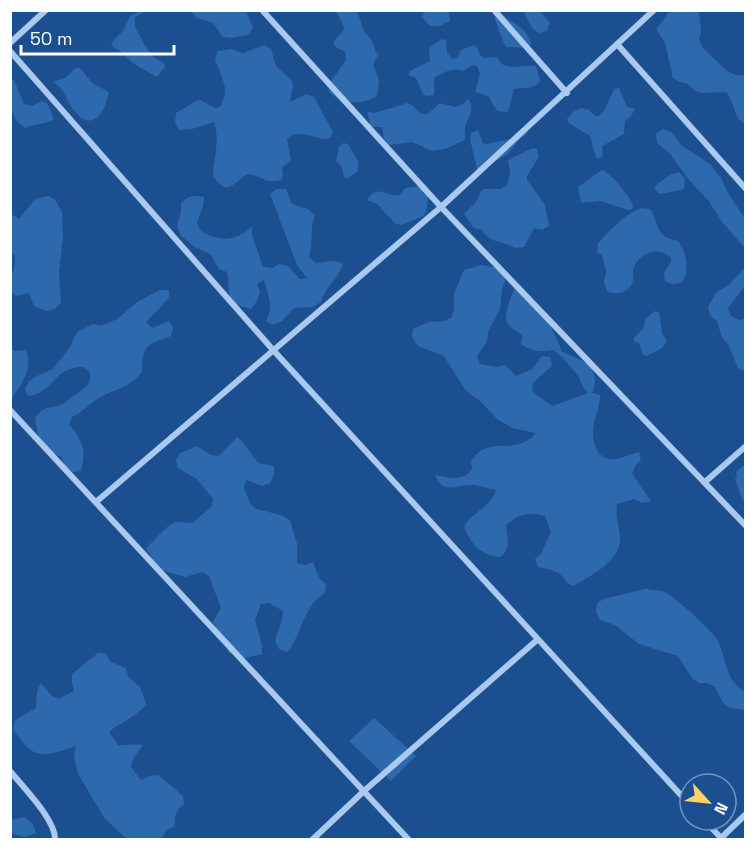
<svg xmlns="http://www.w3.org/2000/svg" width="756" height="850" font-family="'Space Grotesk',sans-serif">
	<rect width="100%" height="100%" fill="#1b4f8f"/>
	<path fill="#2e69ad" d="M140,11H147L135,17V27L144,44L153,57L164,63L165,67L157,77L134,64L119,50L111,46L113,41L123,31L130,16Z
		M191,11H246L253,28L248,35L231,38L223,37L213,23L197,18Z
		M336,11H357L365,33L371,39L376,52L379,54L373,64L379,80L377,96C362,106 341,104 329,92V84L346,60L345,52L334,46V41L343,31L344,27Z
		M425,11H449L450,21L439,26H430L422,17Z
		M493,11H499C510,23 527,26 531,44L529,48L506,47C500,36 496,24 493,11Z
		M523,11H540L550,23L547,31L539,33L532,28Z
		M670,11H699L701,32L699,39L702,47L727,71L735,75H745V124C733,118 735,102 726,92L701,93L694,90L688,84L680,82L673,78L665,43L656,29Z
		M442,39L446,40L447,53L453,59L457,58L461,50L474,45L477,48L480,55L484,58L496,57C499,59 500,62 502,64C509,70 528,64 536,66L540,81C534,90 523,87 514,89L509,109L507,112L498,111C485,97 498,98 475,92L480,74L477,66L473,65L462,71C453,67 442,73 434,78V95L426,96L423,94L416,78L408,75L410,71L430,61L429,48Z
		M264,45L271,49L276,66L292,81L293,85L290,102L306,94L314,97L333,132L331,137L327,139C314,139 298,128 287,139L291,160L282,168L283,176L281,180C267,185 260,175 248,174C234,182 228,198 213,176C214,158 220,140 214,122L192,129L179,130L175,122L176,113L196,101L200,100L215,108L220,107C231,87 221,78 215,59L218,51L231,49L243,53Z
		M77,67L81,69L92,83L109,92C105,114 91,134 73,109C65,98 65,89 53,82L65,78Z
		M10,78L14,80L24,104L32,106L43,101L47,103L54,119C45,125 35,123 26,128C8,120 10,95 10,78Z
		M619,88L627,107L635,109L631,116L625,121L624,134L602,146L603,155L600,158H596L590,136L569,123L567,119L573,112L581,108L589,110L595,116H599L605,109L614,89Z
		M468,99C475,108 470,114 466,124C464,129 465,134 465,140L445,149L432,151L412,142L389,145L384,139L382,127H373L370,124L367,111L375,113L407,103C416,105 416,115 427,114C445,102 432,101 455,107L463,104Z
		M663,129L671,132L682,146L710,164L721,178L728,193L745,219V248L722,222L708,200L690,181L670,154L657,143L656,134Z
		M478,130L483,143L487,144L513,139L526,130L527,134L520,139L508,154L481,169H477L470,139L471,133Z
		M343,143L348,144L358,161V171L347,179L344,177L342,167L336,161L339,147Z
		M533,148L537,149L539,157L527,176V180L545,205L549,226L542,230L534,228L524,247L515,248C503,240 490,244 482,230L474,228L464,214L476,202L481,191L484,189H500L507,185L510,173L508,160Z
		M602,170C613,175 628,194 633,205L632,209L628,210L601,201L581,203L578,187Z
		M679,172L685,179L684,188L681,190L659,194L654,188C660,181 670,174 679,172Z
		M426,185L429,189L426,212L423,216L402,225L396,224L377,204L367,200C376,183 386,197 400,195L405,188Z
		M277,189H286L292,204L308,209L315,215C309,229 314,242 309,257L316,263L334,261L343,263C339,279 325,287 321,302L313,307L294,308L282,321L273,325L266,321C274,307 268,295 264,280L257,284L260,292L257,301L251,309C221,303 232,292 227,272L219,269L211,255L195,247L181,236L177,227L181,211V203C189,196 194,195 204,197L203,206L197,223L201,231C219,242 237,242 252,226V235L263,267L272,268L279,264L288,266L300,279L307,278L297,265L270,194Z
		M48,196L55,200L62,211L63,238L59,272L61,302L55,309L46,311L34,306L29,293L16,296L11,291V273L14,270L15,256L11,252L10,213L19,219L35,199Z
		M641,208L650,209C660,222 653,237 679,241C680,247 684,250 685,255C687,262 688,279 680,283C674,285 670,284 665,281L664,273L671,262V258C659,245 638,253 633,270C633,273 634,276 633,280C631,292 618,296 607,291L604,282L606,272L602,255L597,252L598,243C611,230 623,215 641,208Z
		M481,265L497,268L504,272L505,281L502,289L500,309L488,332L487,341L477,356L480,364L496,367L505,365L516,376L532,369L542,356L550,357L552,366L533,383L532,391L552,406L588,393C582,388 582,382 578,376C571,367 562,356 553,350C539,352 533,352 521,344L522,335C518,332 513,330 510,326C499,316 514,296 515,284L521,285L529,301L548,319L562,352C582,359 603,368 592,393L600,395C600,406 596,413 594,423C593,431 592,438 595,446C604,468 621,457 639,452L641,460L635,466L632,474L651,501L642,503L634,499L617,504C615,517 619,525 620,537C623,559 590,577 573,586C566,583 567,581 562,576C556,570 546,569 538,567L535,559L541,554L551,532L545,516C530,511 516,514 506,526C508,539 511,549 500,557C482,556 469,543 464,526C473,512 491,507 496,490C488,489 480,485 472,485C456,484 444,496 435,475C450,477 462,483 472,469L471,461C490,433 513,458 536,433L512,428L497,419L480,401L466,391L444,356L418,346L412,337L413,329L428,322L445,321L452,317L454,309V293L464,270Z
		M745,267V286L728,308L731,316L739,320L745,319V372L738,368L728,344L722,338L717,321L710,316L708,307L716,293L730,284Z
		M160,290H169V298L146,322L152,328L169,321L173,328L171,336C148,344 142,345 142,371C132,387 115,389 99,398C89,404 83,412 72,417L69,425C82,438 87,452 81,470L82,471L66,473L62,457L46,451L38,436L35,418C47,402 51,411 64,403C67,401 69,399 72,397C82,389 92,387 90,372L83,367C52,367 54,394 28,396L25,389L29,381L37,376L53,369L70,347L77,332L93,324L101,326L117,319L137,302Z
		M655,311L659,312L662,333L667,341L662,348L647,356L643,355L639,343L635,342L633,339L644,327L645,319Z
		M10,345L14,351L26,350C34,367 21,386 11,399Z
		M237,437L243,442L258,463L274,466V475L270,483L262,486L246,480L244,488L250,503L256,509L281,515L290,520L297,544V563L305,565L313,562L319,578L326,584L325,592C321,597 315,600 312,605C301,620 299,639 287,652L279,649L275,642C277,631 283,622 283,611L269,603L261,604L255,620L262,645V654L245,658L229,653L213,622L221,608L209,576L202,572L185,577L161,570L146,549C150,544 170,522 176,522C181,522 186,523 192,523L211,507L213,499L197,479L178,468L176,460L180,453L197,446L211,455L219,456Z
		M745,464V502L742,499L735,479L737,476L736,472Z
		M645,589C651,590 657,590 663,591C673,595 713,631 718,641C727,659 724,680 745,692V710L730,708L723,703L715,687L707,683H699L692,678L678,656L639,644L615,625L600,620L596,612L597,604L603,599Z
		M98,653L106,654L111,662L126,668L128,676L140,687L146,704C142,713 118,724 109,732L118,745C127,746 134,743 143,745L133,759L131,767L141,780L149,776L158,775L183,796L184,804C176,811 174,816 175,826L167,830L161,839H127L105,819L78,774L74,756L76,746C42,757 35,762 13,729L15,720L36,708L37,691L41,683L52,696L59,699L74,691L72,683V674Z
		M374,718L416,756L391,781L349,741Z
		M25,817L33,824L36,833L24,837L11,833V820Z"/>
	<g fill="none" stroke-linecap="round" stroke-linejoin="round">
		<path stroke="#a9c9ee" stroke-width="6" d="M262,10L441,207L746,526
			M494,10L567,93
			M10,43L46,10
			M617,44L746,189
			M10,51L274,351L690,805
			M10,410L409,840
			M705,482L746,446
			M96,502L441,207L654,10
			M10,771C23,787 56,820 55,840
			M704,820L722,839
			M312,840L364,791L537,640
			M719,840L746,814"/>
	</g>
	<rect width="756" height="850" fill="none" stroke="#ffffff" stroke-width="24"/>
	<g transform="translate(708 802) rotate(117)"><circle r="28" fill="#1b4f8f" stroke="#7695bc" stroke-width="1.5"/>
	<path d="M0-4.5L10 22L0 15L-10 22Z" fill="#ffd166"/>
	<text y="-9" font-size="16" font-weight="bold" text-anchor="middle" fill="#ffffff">N</text>
	</g>
	<path d="M21 45v9h153v-9" fill="none" stroke="#ffffff" stroke-width="3"/>
	<text x="30" y="45" font-size="18" fill="#ffffff" stroke="#1b4f8f" stroke-width="4.5" paint-order="stroke">50 m</text>
</svg>
